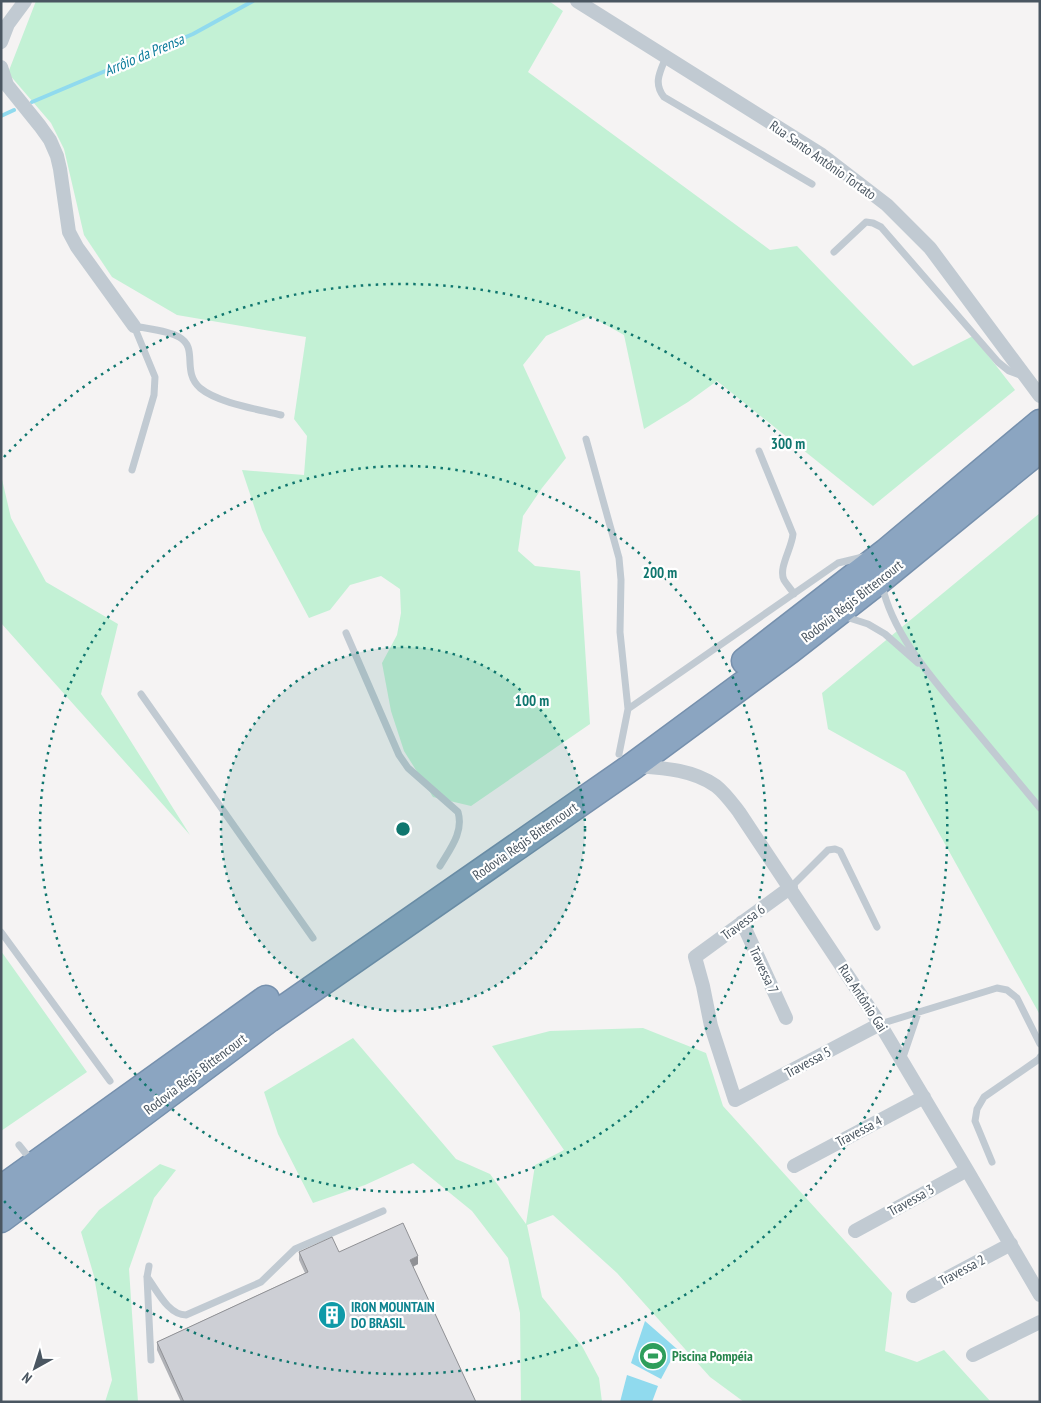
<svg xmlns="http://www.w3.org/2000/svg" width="1041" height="1403" font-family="'PT Sans Narrow',sans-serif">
	<rect width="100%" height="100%" fill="#f5f3f3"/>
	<path fill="#c3f1d5" d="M36,1H549L563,11L528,72L770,250L797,246L913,366L973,336L1015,390L873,506L717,381L688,402L644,429L624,335L590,316L546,336L523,365L566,458L542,488L523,516L518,551L535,566L580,571L590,724L471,806L433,797L404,751L391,711L382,663L397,635L401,613L400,589L381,576L350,585L330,610L309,618L262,530L242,470L304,475L307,436L294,419L306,337L177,315L112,277L84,235L64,149L51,123L8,73Z
		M1,475L11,518L46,582L118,624L101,694L190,835L1,623Z
		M1040,513V1015L905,772L828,729L822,693Z
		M1,951L87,1072L1,1131Z
		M643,1028L706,1053L723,1106L892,1293L885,1351L917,1362L944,1350L991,1402H744L710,1377L617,1273L553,1215L527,1225L542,1297L582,1346L599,1378L602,1402H521L520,1313L508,1258L472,1211L413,1163L365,1185L313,1203L278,1134L264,1092L353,1038L456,1159L490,1174L526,1224L535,1165L564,1150L492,1046L550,1031Z
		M160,1164L176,1170L154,1198L129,1269L138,1402H105L112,1380L94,1276L81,1232L99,1210Z"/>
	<path fill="#90daee" d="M645,1321L677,1349L661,1379L631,1363Z
		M627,1375L658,1386L652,1402H620Z"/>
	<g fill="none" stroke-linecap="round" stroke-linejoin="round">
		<path stroke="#90daee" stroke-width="4" d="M32,102L193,34L253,1
			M1,116L14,110"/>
		<defs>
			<path id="highway" d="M745,661L886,552L1040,423
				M1,1189L266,999
				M1,1219L269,1019L633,766L790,650L881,579L1040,449"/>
		</defs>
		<use href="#highway" stroke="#7690ad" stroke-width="29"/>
		<path stroke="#c1cad2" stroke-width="7" d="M666,57C660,72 653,83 664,97L812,184
			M834,252L866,222L873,223L881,227L998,362L1009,371L1023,376
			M134,326C148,329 167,330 179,337C199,348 181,371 200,388C218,403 257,409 281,415
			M586,439L619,558L621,580L620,632L628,709
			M759,451L793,534C792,548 778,568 784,580C787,585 791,589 794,594
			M132,470L154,395L155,377L134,326
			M882,585C893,636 934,680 966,719C991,749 1015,778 1040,808
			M843,616L868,624L885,634L918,663
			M346,633L399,755L408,768L458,812C464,832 450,849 440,866
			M141,694L313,938
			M619,754L628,709L838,563L863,557
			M791,887L828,850L835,849L840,851L877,927
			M1,932L110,1081
			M880,1024L997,988L1007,990L1017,998L1040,1044
			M902,1060L918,1013
			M19,1145L31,1160
			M992,1162L975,1121L977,1109L984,1097L1039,1059L1040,1057
			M149,1266L147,1277L151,1360
			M147,1277C157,1290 168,1315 186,1315L261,1282L295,1249L383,1211"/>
		<path stroke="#c1cad2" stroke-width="14" d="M577,1L822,155L887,205L930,248L1040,396
			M1,42L8,24L25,1
			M1,67L7,85L40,126L50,140L57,156L60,169L69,232L77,247L134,326
			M634,766C662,768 692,769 716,786C725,793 732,803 739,812L880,1024L967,1170L1040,1295
			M791,887L695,957L703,986L711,1026L735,1100L880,1024
			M742,922L786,1018
			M794,1166L924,1097
			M855,1231L967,1170
			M913,1296L1011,1244
			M973,1355L1040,1322"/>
		<use href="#highway" stroke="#8ba5c1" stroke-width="26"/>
	</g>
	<path fill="#b0b2b7" d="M299,1252H339L418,1264L413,1267L476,1402H181L157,1350V1342L305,1273L299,1260Z"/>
	<path fill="#909195" d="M418,1256V1264L410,1268V1260Z"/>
	<path fill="#cdcfd5" stroke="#909195" d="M403,1223L418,1256L410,1260L476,1402H184L157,1342L308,1272L299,1252L332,1237L339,1252Z"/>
	<circle cx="403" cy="829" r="182" fill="#0f766e" fill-opacity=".12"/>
	<g fill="none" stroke="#0f766e" stroke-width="2.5" stroke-dasharray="2.5 5">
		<circle cx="403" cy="829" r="182"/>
		<circle cx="403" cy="829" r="363"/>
		<path d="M4 457A545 545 0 1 1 4 1201"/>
	</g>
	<defs>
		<symbol id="building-disc" viewBox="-11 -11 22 22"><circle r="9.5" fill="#0f9aa8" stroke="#fff"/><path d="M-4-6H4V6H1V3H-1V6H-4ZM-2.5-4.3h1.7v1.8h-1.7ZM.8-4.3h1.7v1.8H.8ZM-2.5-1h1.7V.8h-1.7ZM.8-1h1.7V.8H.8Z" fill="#fff"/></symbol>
		<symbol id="stadium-disc" viewBox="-11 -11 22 22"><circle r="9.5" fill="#2e9e5b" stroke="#fff"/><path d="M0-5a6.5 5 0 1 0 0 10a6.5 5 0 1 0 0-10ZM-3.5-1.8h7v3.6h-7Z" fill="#fff"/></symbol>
	</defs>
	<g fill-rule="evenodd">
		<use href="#building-disc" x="316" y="1299" width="32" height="32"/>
		<use href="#stadium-disc" x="637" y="1340" width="32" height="32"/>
	</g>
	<g text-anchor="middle" stroke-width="4.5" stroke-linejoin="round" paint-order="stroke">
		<g font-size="14" fill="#4a5661" stroke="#fff">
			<text transform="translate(823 160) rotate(35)" y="5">Rua Santo Antônio Tortato</text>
			<text transform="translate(852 601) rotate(-38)" y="5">Rodovia Régis Bittencourt</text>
			<text transform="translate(525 841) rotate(-35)" y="5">Rodovia Régis Bittencourt</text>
			<text transform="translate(743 922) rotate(-36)" y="5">Travessa 6</text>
			<text transform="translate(764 970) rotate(65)" y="5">Travessa 7</text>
			<text transform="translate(863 998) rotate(57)" y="5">Rua Antônio Gai</text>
			<text transform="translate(808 1062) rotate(-28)" y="5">Travessa 5</text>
			<text transform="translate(195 1074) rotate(-37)" y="5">Rodovia Régis Bittencourt</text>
			<text transform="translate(859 1131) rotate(-28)" y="5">Travessa 4</text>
			<text transform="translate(911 1200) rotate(-29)" y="5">Travessa 3</text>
			<text transform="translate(962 1270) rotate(-28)" y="5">Travessa 2</text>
		</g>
		<g font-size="14" font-weight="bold" fill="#0d838f" stroke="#fff" text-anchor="start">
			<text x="351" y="1312">IRON MOUNTAIN<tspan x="351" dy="16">DO BRASIL</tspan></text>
		</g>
		<g font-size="14" font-weight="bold" fill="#27864d" stroke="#fff" text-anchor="start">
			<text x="672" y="1361">Piscina Pompéia</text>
		</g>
		<g font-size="15" font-style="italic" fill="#0c7c9b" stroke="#fff">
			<text transform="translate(144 55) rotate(-23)" y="5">Arrôio da Prensa</text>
		</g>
	</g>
	<circle cx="403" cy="829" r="8" fill="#0f766e" stroke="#fff" stroke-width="2.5"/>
	<g font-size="15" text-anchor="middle" font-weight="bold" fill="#0f766e" stroke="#fff" stroke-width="4.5" stroke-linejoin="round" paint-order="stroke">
		<text x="788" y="449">300 m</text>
		<text x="660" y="578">200 m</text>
		<text x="532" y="706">100 m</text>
	</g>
	<rect width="1041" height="1403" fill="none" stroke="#4a5661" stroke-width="5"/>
	<g transform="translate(35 1368) rotate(219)" stroke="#ffffff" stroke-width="4" paint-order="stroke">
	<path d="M0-4L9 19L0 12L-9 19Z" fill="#4a5661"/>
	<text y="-8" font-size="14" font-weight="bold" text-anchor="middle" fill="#4a5661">N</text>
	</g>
</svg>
